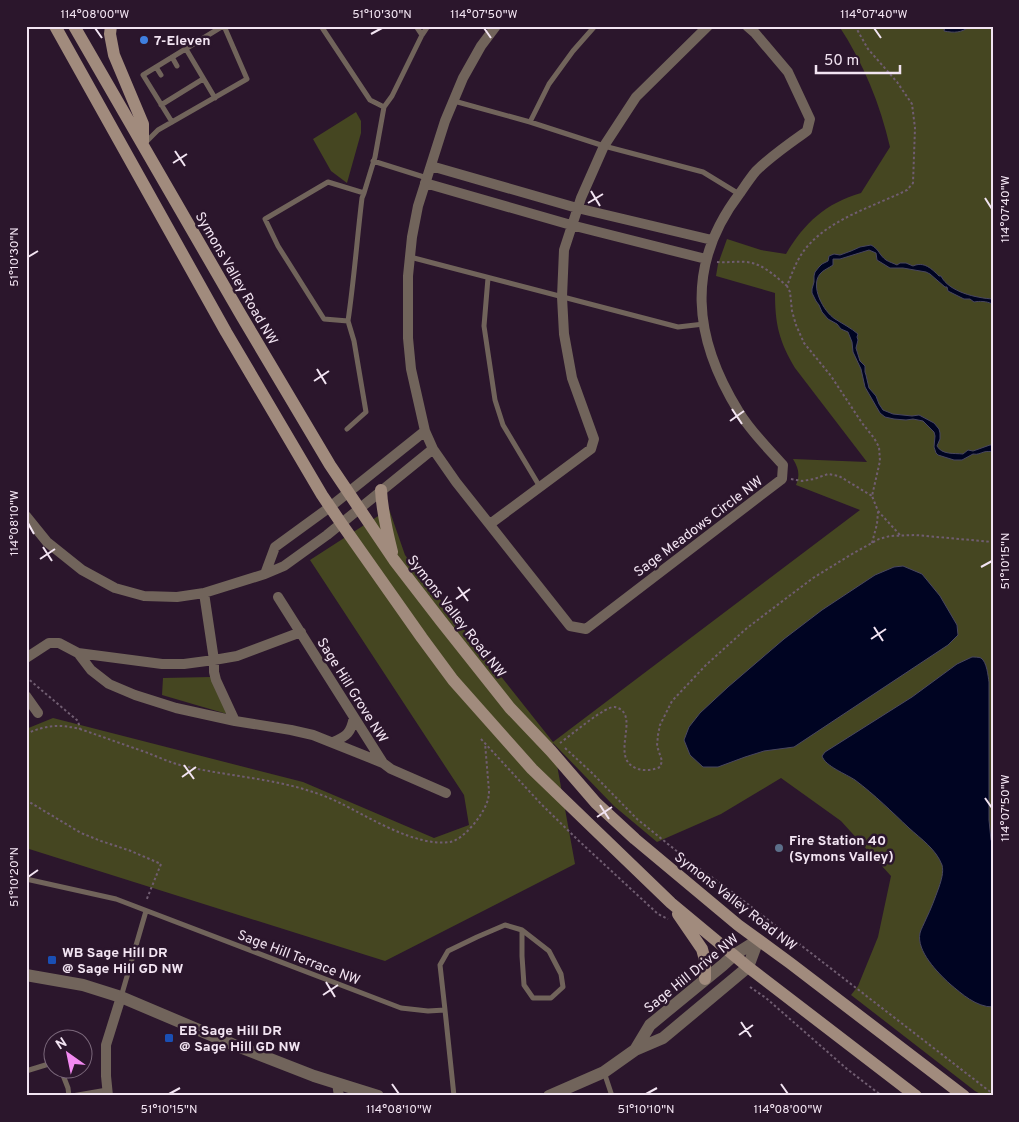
<svg xmlns="http://www.w3.org/2000/svg" width="1019" height="1122" font-family="Overpass,sans-serif">
	<rect width="100%" height="100%" fill="#2b162c"/>
	<path fill="#454621" d="M839,26H993V1096H984L975,1091L851,995L858,986L878,937L891,876L841,821L781,778L721,814L657,842L614,806L553,743L575,864L385,961L26,848V729L53,718L303,782L434,838L469,825L464,795L310,560L389,509L405,555L553,742L860,510L796,485C800,475 799,469 793,459L867,462L795,368C779,341 775,324 775,293L716,276L718,264L727,239L761,250L786,254C804,223 826,203 861,193L890,147C880,104 864,64 839,26Z
		M356,112L361,121V133L347,183L331,171L313,139Z
		M211,677L227,714L162,695L163,678Z"/>
	<path fill="#000422" stroke="#494760" d="M945,26H970C962,33 954,33 944,31Z
		M871,245C879,249 879,255 886,260C889,262 893,263 897,265L900,263H906L913,266C924,261 932,269 939,276H941C949,292 976,298 993,299V303L992,304C987,301 979,301 974,302L970,299H964L948,291L947,287H945L930,274L926,272L903,268H890L877,260L876,253L869,250L840,259H833V265C829,268 823,270 820,274C810,286 823,311 835,319C843,324 851,328 858,334L857,337L858,340L856,348L860,361L865,366V372L866,375L869,388L876,396L879,404L883,410L893,414L912,416L919,415L934,423L939,429L940,433V439L937,446C942,455 954,453 963,454L968,450L973,451L990,445H993V451C989,452 987,451 984,452C980,453 978,455 973,454L962,460H954L938,455L936,453L934,447L935,436L934,432L923,421L913,419L906,420L894,419L885,417L880,413L865,387L861,369L853,352L852,342L848,332L841,329L837,324L828,319L822,312L819,305L816,301L812,293V289L814,282V276L815,272L819,267L822,264L828,261L829,256L834,254L840,255L851,251L860,247Z
		M903,566L922,574L940,596L957,625L958,635L948,645L794,747L764,751L745,757L718,767H703L690,755L684,740L689,727L700,713L728,687L784,639L822,610L875,575L894,567Z
		M972,657C974,657 979,657 981,658C987,662 988,676 989,682V820L991,840L993,843V1007C976,1007 962,994 950,984C938,973 916,951 920,933C921,929 924,924 926,919C931,909 935,898 939,887C941,881 944,872 942,865C936,849 921,839 909,828C892,812 875,795 855,780C846,774 825,766 822,756L825,752L912,697L957,664Z"/>
	<g fill="none" stroke-linecap="round" stroke-linejoin="round">
		<path stroke="#705d71" stroke-width="2" stroke-dasharray="2.5 2.5" stroke-linecap="butt" d="M855,26L868,49L897,82L912,104L915,128L913,183L907,190C873,207 831,218 806,248C797,259 792,273 787,286L790,292L792,311L796,325L804,343L831,376L862,423L874,438L879,447L880,461L872,496L878,511L900,535
			M717,262C727,263 736,261 746,262C762,263 775,276 787,286
			M791,479L802,481L814,479L828,474L839,476L872,496
			M872,543L877,524L878,512
			M26,677L78,721L80,729
			M26,734C45,725 60,724 80,729C103,737 125,745 148,753C158,757 169,762 180,765C232,778 288,778 338,802C369,817 415,847 450,842C463,840 481,817 486,805C488,800 489,796 489,791L485,743
			M481,739L542,805L579,841L658,914L668,919
			M560,743C570,736 606,705 615,707C643,714 607,759 638,769C645,771 654,770 660,767L662,761L657,746L658,735L660,725L672,701L706,665L747,628L813,578L852,554L879,539L890,536L915,535L993,542
			M565,748L592,773L637,819L689,861L727,888L993,1094
			M26,800L81,833L101,841L131,851L161,864L146,901
			M750,987L766,998L847,1069L882,1096"/>
		<path stroke="#71645b" stroke-width="5" d="M321,26L370,100L384,107
			M416,26L422,35
			M186,49L215,98
			M172,57L177,66
			M156,67L161,75
			M454,101L530,122L604,146L703,172L739,194
			M161,105L203,79
			M172,122L143,75L223,26
			M530,122L549,84L573,51L595,26
			M146,142L158,130L247,79L224,26
			M373,161L427,178
			M364,193L328,182L265,219L278,246L324,319L348,321C354,280 357,239 362,198L364,193L375,157L384,107L392,96L422,35L428,26
			M410,257L678,327L704,324
			M488,278L484,326L495,400L503,425L540,487
			M347,429L366,412L354,341L348,321
			M26,879L116,899L401,1008L428,1011L445,1010
			M121,997L146,911
			M61,1070L68,1088L69,1096
			M26,1071L52,1063
			M604,1072L612,1096
			M72,1096L107,1090
			M454,1096L445,1010L440,965L448,951L477,937L505,925L522,930L549,951L561,974L563,987L551,998H533L524,985L522,956V930"/>
		<path stroke="#71645b" stroke-width="10" d="M496,26L481,46L463,78L445,121L418,206L412,237L408,276V338L411,369L425,431L433,449L456,482L570,626L586,629L782,479L783,465C768,448 751,432 739,412C693,338 685,265 740,193C745,186 750,178 756,171C771,156 790,143 807,131L810,119L788,72L755,33L747,26
			M431,166L577,208L712,240
			M425,183L571,225L706,259
			M26,516L47,542L82,570L115,588L144,596L177,597L204,593L265,574L284,566L327,535L433,449
			M490,524L591,449L594,439L572,378L564,334L562,297L564,250L581,198L604,146L636,97L708,26
			M265,574L275,547L330,507L425,431
			M204,593L214,660V672L216,680L235,721
			M278,597L383,763
			M78,653L91,670L109,684L135,695L176,708L235,721L291,730L313,735L383,763L391,769L446,793
			M26,658L49,643H59L78,653L162,664H184L214,660L237,656L301,632
			M26,696L38,713
			M333,742C347,736 351,733 354,717
			M337,1083L339,1096
			M108,1096L106,1076V1045L121,997"/>
		<path stroke="#71645b" stroke-width="12" d="M26,975L83,985L121,997L232,1044L314,1076L378,1096
			M635,1050L650,1025L723,965L734,955L758,940
			M549,1096L604,1072L635,1050L663,1038L748,967L758,940"/>
		<path stroke="#a18b7d" stroke-width="12" d="M55,26L226,332L322,495L341,523L422,638L453,680L532,769L671,903L748,967L916,1096
			M74,26L241,315L330,465L394,560L441,621L510,708L551,751L596,803L635,839L738,925L790,963L964,1096
			M111,26L110,34L114,55L143,124V142
			M381,490C382,511 387,532 392,552
			M678,914L702,949L705,960V979"/>
	</g>
	<path fill="none" stroke="#f2e4f2" stroke-width="2" d="M95,28L102,38M484,28L491,38M874,28L881,38M371,34L382,28M175,151L185,166M173,163L187,154M591,191L600,206M985,198L992,209M588,203L603,194M28,257L38,251M317,369L326,384M314,381L329,371M732,409L742,424M730,421L744,411M28,523L34,534M43,547L52,561M40,559L55,549M981,567L992,561M458,587L468,601M456,599L470,589M874,627L883,641M871,639L886,629M184,765L194,779M182,777L196,767M985,798L992,808M600,805L609,819M597,817L612,807M28,877L38,870M326,982L335,997M323,995L338,985M741,1022L751,1037M739,1035L753,1025M392,1084L399,1094M781,1084L788,1094M169,1094L180,1088M646,1094L657,1088"/>
	<circle fill="#3f7fe0" stroke="#2b162c" stroke-width="2" cx="144" cy="40" r="5"/>
	<circle fill="#5c6f8a" stroke="#2b162c" stroke-width="2" cx="779" cy="848" r="5"/>
	<g fill="#1a4fb4" stroke="#2b162c" stroke-width="2">
		<rect x="47" y="955" width="10" height="10" rx="2.5"/>
		<rect x="164" y="1033" width="10" height="10" rx="2.5"/>
	</g>
	<g text-anchor="middle" stroke-width="5" stroke-linejoin="round" paint-order="stroke">
		<g font-size="14" font-weight="bold" fill="#f2e4f2" stroke="#2b162c" text-anchor="start">
			<text x="154" y="45">7-Eleven</text>
			<text x="789" y="845">Fire Station 40<tspan x="789" dy="16">(Symons Valley)</tspan></text>
			<text x="62" y="957">WB Sage Hill DR<tspan x="62" dy="16">@ Sage Hill GD NW</tspan></text>
			<text x="179" y="1035">EB Sage Hill DR<tspan x="179" dy="16">@ Sage Hill GD NW</tspan></text>
		</g>
		<g font-size="14" fill="#f2e4f2" stroke="#2b162c">
			<text transform="translate(237 278) rotate(60)" y="5">Symons Valley Road NW</text>
			<text transform="translate(698 526) rotate(-37)" y="5">Sage Meadows Circle NW</text>
			<text transform="translate(457 616) rotate(52)" y="5">Symons Valley Road NW</text>
			<text transform="translate(353 690) rotate(58)" y="5">Sage Hill Grove NW</text>
			<text transform="translate(736 901) rotate(38)" y="5">Symons Valley Road NW</text>
			<text transform="translate(299 957) rotate(21)" y="5">Sage Hill Terrace NW</text>
			<text transform="translate(691 973) rotate(-39)" y="5">Sage Hill Drive NW</text>
		</g>
	</g>
	<rect width="1019" height="1122" fill="none" stroke="#2b162c" stroke-width="55"/>
	<g transform="translate(68 1054) rotate(327)"><circle r="24" fill="#2b162c" stroke="#7b687b"/>
	<path d="M0-4L9 19L0 12L-9 19Z" fill="#f38af1"/>
	<text y="-8" font-size="14" font-weight="bold" text-anchor="middle" fill="#f2e4f2">N</text>
	</g>
	<path d="M816 65v8h84v-8" fill="none" stroke="#f2e4f2" stroke-width="2.5"/>
	<text x="824" y="65" font-size="15" fill="#f2e4f2" stroke="#2b162c" stroke-width="4" paint-order="stroke">50 m</text>
	<rect x="28" y="28" width="964" height="1066" fill="none" stroke="#f2e4f2" stroke-width="2"/>
	<g font-size="12" text-anchor="middle" fill="#f2e4f2">
		<text x="95" y="18">114°08'00"W</text>
		<text x="382" y="18">51°10'30"N</text>
		<text x="484" y="18">114°07'50"W</text>
		<text x="874" y="18">114°07'40"W</text>
		<text transform="translate(1005 209) rotate(-90)" y="4">114°07'40"W</text>
		<text transform="translate(14 257) rotate(-90)" y="4">51°10'30"N</text>
		<text transform="translate(14 523) rotate(-90)" y="4">114°08'10"W</text>
		<text transform="translate(1005 561) rotate(-90)" y="4">51°10'15"N</text>
		<text transform="translate(1005 808) rotate(-90)" y="4">114°07'50"W</text>
		<text transform="translate(14 877) rotate(-90)" y="4">51°10'20"N</text>
		<text x="169" y="1113">51°10'15"N</text>
		<text x="399" y="1113">114°08'10"W</text>
		<text x="646" y="1113">51°10'10"N</text>
		<text x="788" y="1113">114°08'00"W</text>
	</g>
</svg>
